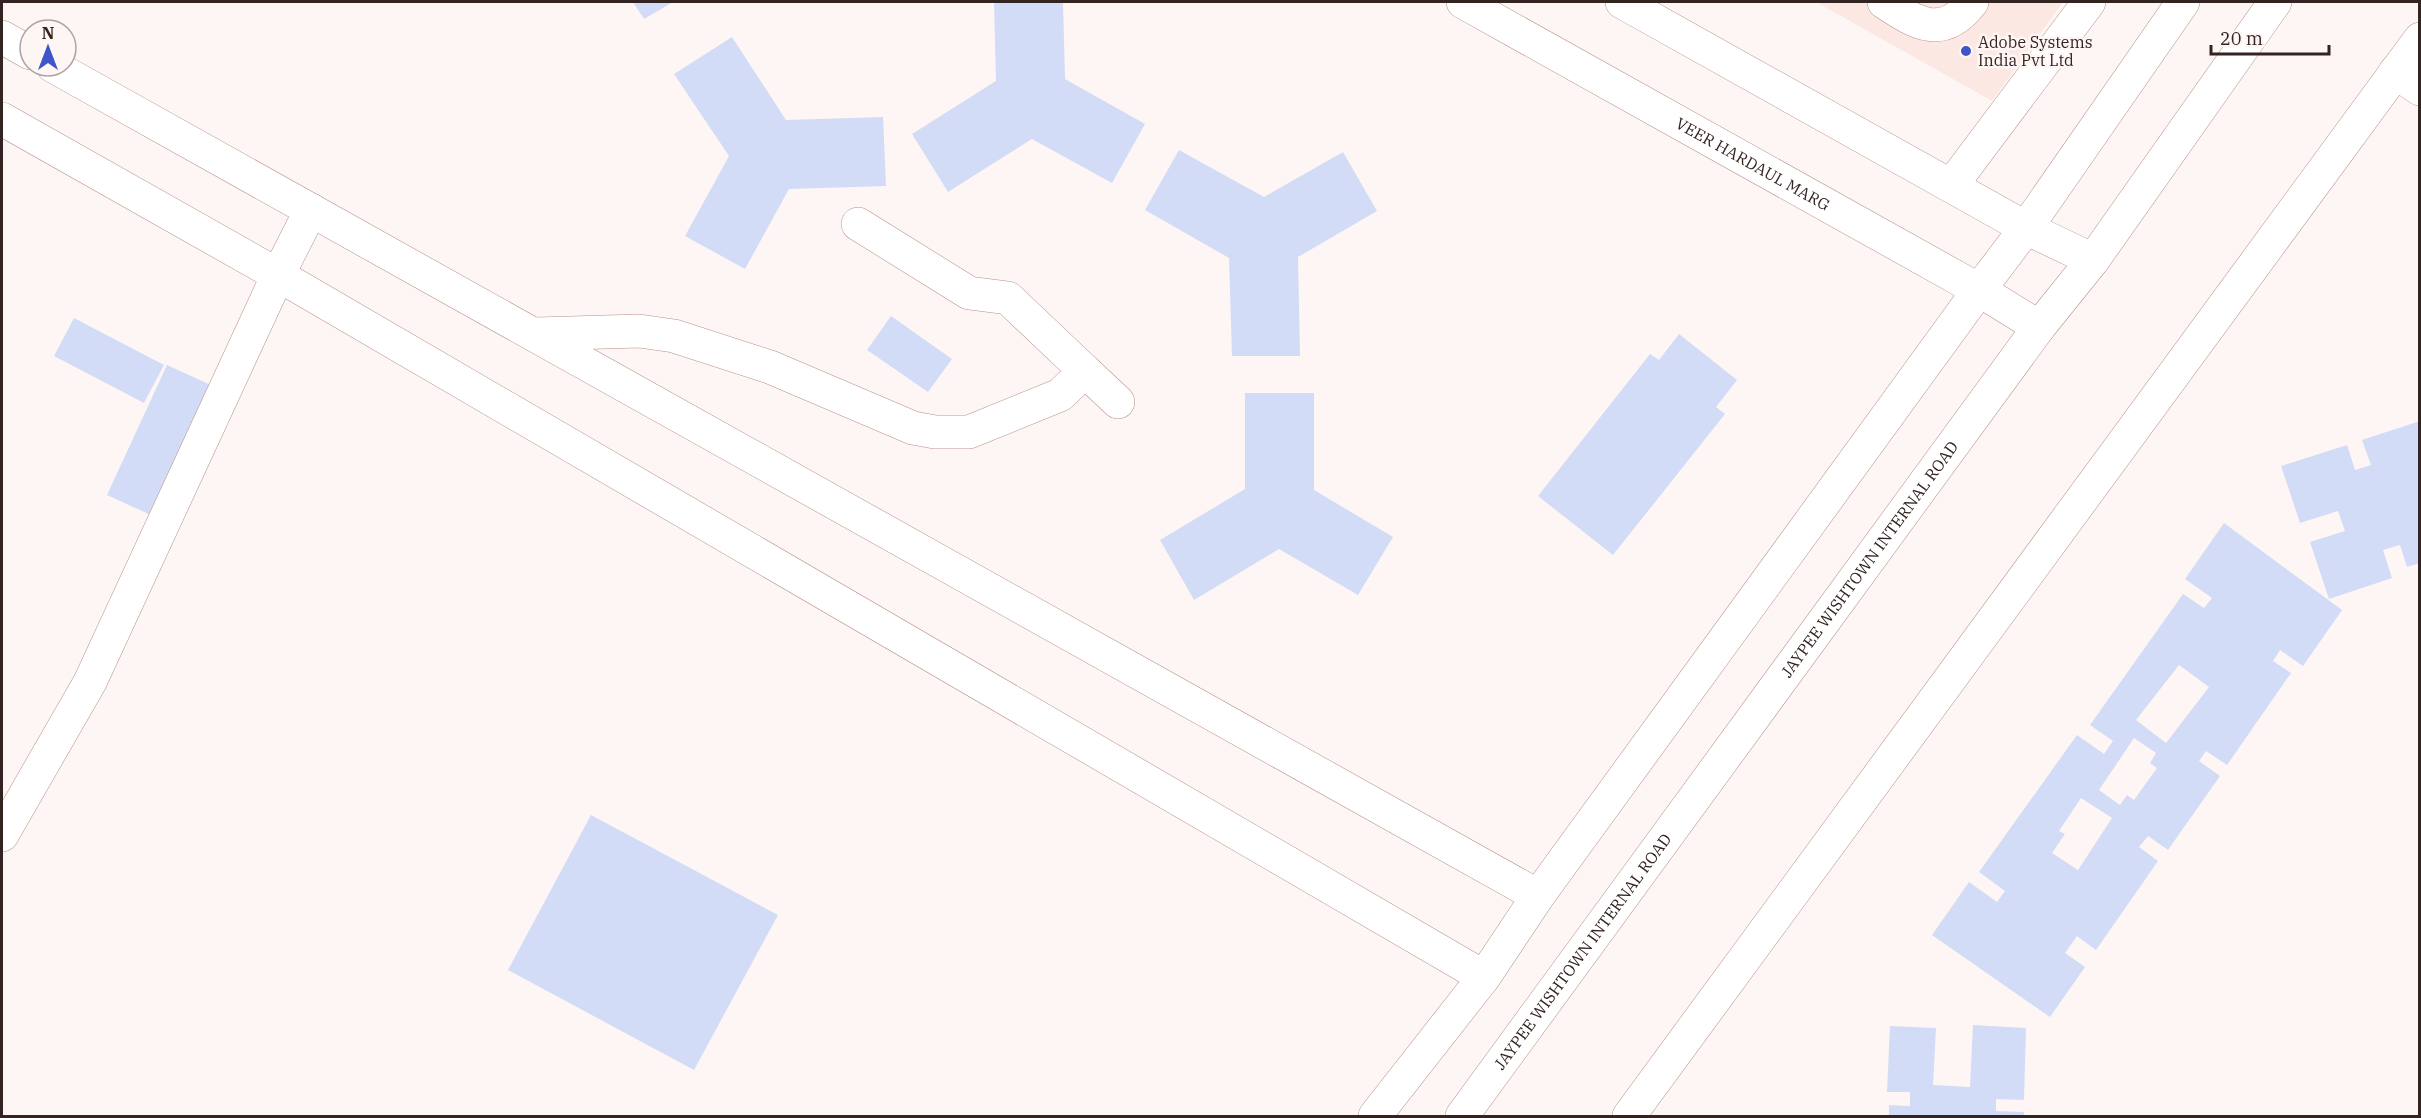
<svg xmlns="http://www.w3.org/2000/svg" width="2421" height="1118" font-family="'IBM Plex Serif',serif">
	<rect width="100%" height="100%" fill="#fef6f4"/>
	<path fill="#fce8e3" d="M1816,2H2063L1992,101Z"/>
	<path fill="#d2dcf6" fill-rule="evenodd" d="M633,2H673L644,19Z
		M994,2H1063L1065,79L1145,124L1112,183L1032,139L948,192L912,134L996,81Z
		M732,37L786,120L883,117L886,186L789,189L745,269L685,236L729,156L674,74Z
		M1179,150L1264,197L1343,152L1377,211L1298,257L1300,356H1232L1229,258L1145,210Z
		M891,316L952,359L928,392L867,350Z
		M74,318L164,365L144,403L54,356Z
		M1679,334L1737,380L1716,407L1725,414L1613,555L1538,496L1650,354L1659,360Z
		M167,365L213,386L153,516L107,495Z
		M1245,393H1314V490L1393,537L1358,595L1279,549L1194,600L1160,540L1245,489Z
		M2420,421V563L2407,567L2400,545L2383,550L2392,578L2329,599L2310,542L2345,531L2338,511L2300,523L2281,466L2347,445L2355,470L2371,465L2362,440Z
		M2224,523L2342,610L2303,666L2280,650L2273,661L2291,673L2227,765L2206,751L2199,761L2220,776L2168,850L2148,836L2139,847L2158,861L2096,950L2077,936L2065,953L2085,967L2050,1017L1932,935L1969,882L1997,902L2005,891L1979,872L2077,735L2104,754L2113,741L2090,725L2183,594L2204,608L2212,598L2185,579ZM2179,665L2209,687L2166,743L2136,720ZM2134,738L2156,753L2150,763L2157,768L2134,800L2127,795L2120,805L2099,790ZM2081,798L2112,818L2078,870L2052,853L2065,834L2059,831Z
		M591,815L778,915L694,1070L508,970Z
		M1973,1025L2026,1028L2024,1100L1996,1099V1111L2024,1112V1116H1889V1105L1910,1106V1092H1887L1890,1026L1936,1028L1933,1085L1970,1087Z"/>
	<g fill="none" stroke-linecap="round" stroke-linejoin="round">
		<defs>
			<g id="minor">
				<path id="s1" d="M1463,2L1979,290L2039,327"/>
				<path d="M1622,2L2026,228L2093,260"/>
				<path d="M1884,2C1917,24 1943,40 1972,2"/>
				<path d="M2,37L30,53"/>
				<path d="M53,66L1538,896"/>
				<path d="M2395,72L2420,89"/>
				<path d="M2,119L278,275L1484,977"/>
				<path d="M1951,186L2089,2"/>
				<path d="M536,334L639,331L674,336L770,367L913,428L935,432H969L1060,395L1085,371L1008,298L969,293L858,224"/>
				<path d="M1085,371L1118,402"/>
				<path d="M2,835L90,682L278,275L311,210"/>
				<path d="M1375,1116L1484,977L1538,896L1979,290L2026,228L2183,2"/>
				<path id="s2" d="M1462,1116L2039,327L2093,260L2275,2"/>
				<path d="M1629,1116L2420,39"/>
			</g>
		</defs>
		<use href="#minor" stroke="#b7928a" stroke-width="34"/>
		<use href="#minor" stroke="#fff" stroke-width="33"/>
	</g>
	<circle fill="#3d55c8" stroke="#fef6f4" stroke-width="2" cx="1966" cy="51" r="6"/>
	<g text-anchor="middle" stroke-width="5" stroke-linejoin="round" paint-order="stroke">
		<g font-size="16" fill="#332421" stroke="#fef6f4" text-anchor="start">
			<text x="1978" y="48">Adobe Systems<tspan x="1978" dy="18">India Pvt Ltd</tspan></text>
		</g>
		<g font-size="16" fill="#332421" stroke="#fef6f4">
			<text dy="6" stroke="none"><textPath href="#s1" startOffset="332">VEER HARDAUL MARG</textPath></text>
			<text dy="6" stroke="none"><textPath href="#s2" startOffset="690">JAYPEE WISHTOWN INTERNAL ROAD</textPath></text>
			<text dy="6" stroke="none"><textPath href="#s2" startOffset="204">JAYPEE WISHTOWN INTERNAL ROAD</textPath></text>
		</g>
	</g>
	<rect width="2421" height="1118" fill="none" stroke="#332421" stroke-width="6"/>
	<g transform="translate(48 48)"><circle r="28" fill="#fef6f4" stroke="#ada2a0" stroke-width="1.5"/>
	<path d="M0-4.5L10 22L0 15L-10 22Z" fill="#3d55c8"/>
	<text y="-9" font-size="16" font-weight="bold" text-anchor="middle" fill="#332421">N</text>
	</g>
	<path d="M2211 45v9h118v-9" fill="none" stroke="#332421" stroke-width="3"/>
	<text x="2220" y="45" font-size="18" fill="#332421" stroke="#fef6f4" stroke-width="4.5" paint-order="stroke">20 m</text>
</svg>
